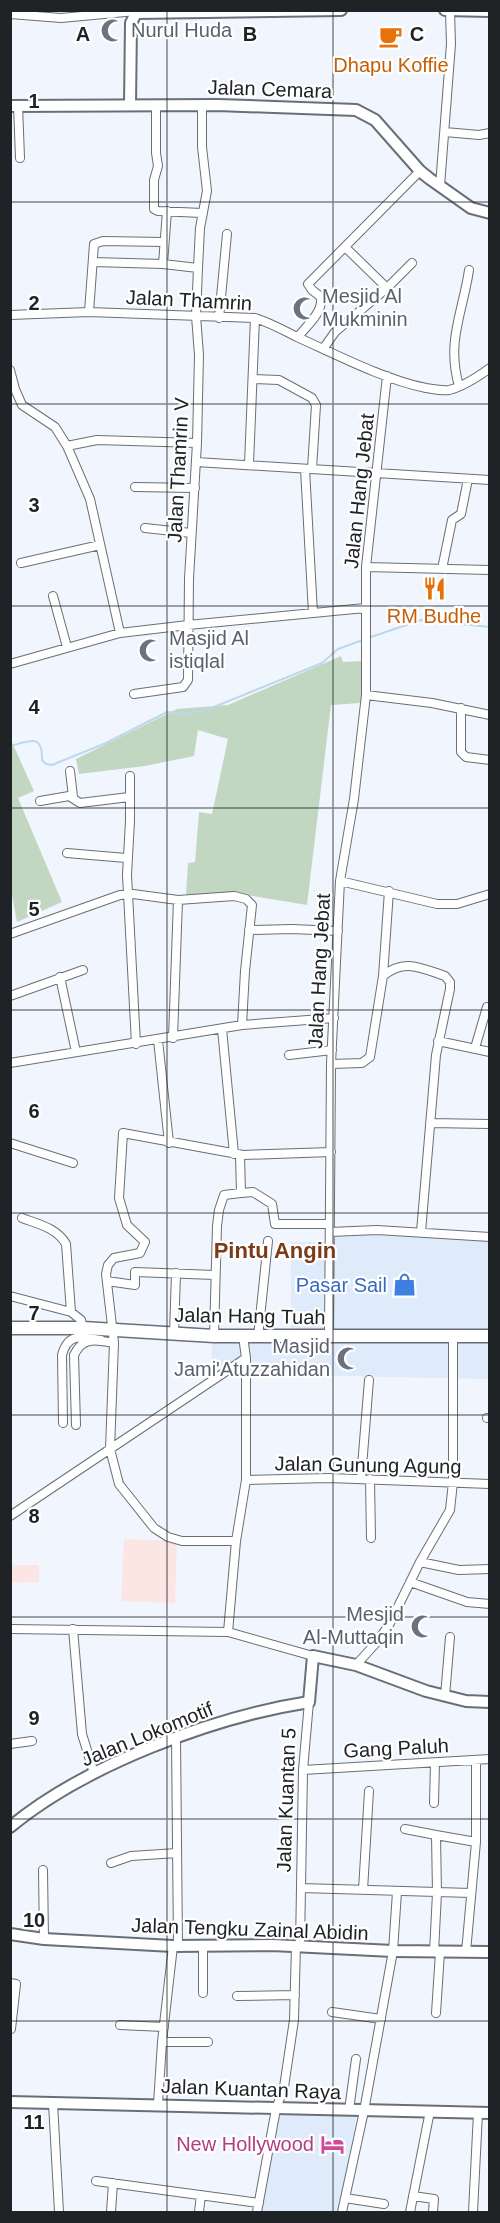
<svg xmlns="http://www.w3.org/2000/svg" width="500" height="2223" font-family="Arial,sans-serif">
	<rect width="100%" height="100%" fill="#f1f6fe"/>
	<path fill="#dfebfa" d="M372,1234L489,1241V1333H291V1242H326L335,1235Z
		M212,1343H489V1379L237,1374L238,1358L222,1368H211Z
		M282,2113L357,2114L338,2212H260L279,2115Z"/>
	<path fill="#fce6e4" d="M124,1539L177,1541L175,1603L121,1601Z
		M11,1565H39V1582L11,1583Z"/>
	<path fill="#c2d7c2" d="M341,656L343,662L361,661V703L331,705L307,905L234,893L186,895L188,863L195,862L199,812L212,814L228,739L198,730L194,756L145,766L79,774L76,759L177,709L228,705Z
		M11,740L34,791L18,798L62,902L17,922L10,885Z"/>
	<g fill="none" stroke-linecap="round" stroke-linejoin="round">
		<path stroke="#bbd8ee" stroke-width="2" d="M368,638L421,620L490,627
			M10,746C30,741 43,733 42,760L46,764L52,765L106,743L167,712L186,714L209,709L322,663L338,649L363,640"/>
		<defs>
			<path id="street" d="M10,14L61,18L136,11
				M18,105L20,158
				M156,105V153L158,166L154,180V209L158,211L202,213
				M445,132L479,135L490,133
				M440,186L451,44L450,11
				M167,211L163,264L198,268
				M93,262L163,264
				M387,288L412,263
				M89,312L94,244L103,241L164,242
				M10,315L89,312L255,318C271,323 283,330 297,337C335,354 385,380 426,388C433,389 441,391 449,390C462,387 479,376 490,368
				M219,318L227,234
				M298,337C307,325 323,313 321,297L312,290L308,284L420,171
				M323,349L335,332L387,288L345,247
				M10,370L15,389L22,405L55,427L67,446L90,499L120,633
				M253,379L279,380L312,398L316,405L312,469
				M459,386C446,341 463,312 469,270
				M67,446L97,440L197,443
				M196,462L490,480
				M249,464L255,318
				M305,469L313,613
				M135,487L195,488
				M145,528L191,533
				M21,563L100,545
				M366,567L490,570
				M442,569L452,520L461,514L468,479
				M53,596L67,647
				M10,664L120,633L188,625L365,608
				M134,694L183,687L188,680L189,579L197,443L199,355L196,316L198,268L200,228L207,191L202,147V105
				M366,695L432,703L490,715
				M461,708V752L466,757L490,760
				M70,771L73,797
				M130,776V821L127,875L136,1044
				M40,801L69,796L80,803L129,797
				M67,853L126,858
				M340,881L437,904H457L490,894
				M249,930L292,929L338,931
				M10,934L120,895L133,894L178,900L234,896L246,899L252,905L245,971L242,1025
				M383,976L389,891
				M60,977L76,1052
				M10,996L83,970
				M222,1029L234,1154
				M173,1038L178,900
				M158,1040L169,1143
				M438,1041L490,1052
				M475,1048L487,1007
				M289,1055L332,1050
				M10,1063L242,1025L334,1018
				M331,1064L362,1063L370,1057L383,976C404,958 421,968 445,976L450,982V989L436,1055L421,1232
				M430,1123L490,1124
				M10,1143L73,1163
				M241,1193L253,1192L272,1204L275,1224H329
				M22,1218C38,1224 57,1228 66,1244L71,1312
				M330,1232L377,1230L490,1237
				M107,1281L135,1285V1272L215,1275
				M10,1296L71,1312L81,1320L83,1328
				M174,1335L176,1273
				M214,1336L217,1226L219,1210L224,1195L241,1193L240,1155
				M258,1337L268,1241
				M329,1337L331,1064L340,881L354,799L366,695V567L387,376
				M487,1418H490
				M63,1423L62,1355C68,1332 82,1337 101,1340
				M76,1425L74,1355C83,1336 96,1340 114,1343
				M361,1479L369,1380
				M370,1479L371,1538
				M246,1480L329,1478L490,1484
				M10,1516L246,1358
				M236,1541H182L168,1537L154,1528L119,1484L110,1449L114,1343L106,1274L108,1265L114,1258L140,1253L145,1242L127,1225L119,1198L123,1133L243,1155L331,1152
				M420,1562L459,1570L490,1569
				M410,1582L467,1602L490,1604
				M10,1629L228,1632L313,1656
				M73,1629L82,1734L94,1773
				M228,1632L236,1541L246,1480V1358L243,1336
				M356,1665L376,1643L389,1625L420,1562L450,1510L453,1482V1337
				M445,1696L450,1637
				M176,1738L178,1946
				M10,1744L32,1741
				M303,1770L490,1759
				M434,1803L435,1763
				M405,1829L436,1835
				M111,1863L131,1856L177,1853
				M43,1870L44,1939
				M301,1888L471,1893
				M363,1890L369,1791
				M300,1946L303,1770L309,1702
				M434,1952L437,1893L436,1835L476,1842
				M466,1952L476,1842V1760
				M10,1983L16,1984L11,2029
				M203,1993V1945
				M237,1996L295,1995
				M332,2012L381,2019
				M436,2013L440,1952
				M120,2025L164,2027
				M162,2042H208
				M53,2103L59,2212
				M158,2104L162,2042L173,1946
				M349,2110L356,2059
				M96,2181L259,2203
				M413,2196L434,2199L433,2212
				M345,2198L384,2204
				M111,2212L113,2183
				M199,2212L201,2195
				M257,2212L276,2109L284,2087L294,2020L296,1945
				M342,2212L364,2111L393,1951L397,1892
				M410,2212L430,2111
				M473,2212L478,2113"/>
			<path id="secondary" d="M445,10L490,11
				M130,105L131,23L136,13L341,10
				M10,106L218,105L356,110L375,120L420,171L430,179L471,208L490,213
				M10,1827C85,1765 213,1717 309,1702L313,1656L356,1665L426,1691L466,1701L490,1702
				M10,1934L44,1939L173,1946L272,1945L393,1951L490,1952
				M10,2102L490,2113"/>
			<path id="primary" d="M10,1328H83L214,1336H490"/>
		</defs>
		<use href="#street" stroke="#696f76" stroke-width="10"/>
		<use href="#secondary" stroke="#696f76" stroke-width="14"/>
		<use href="#primary" stroke="#696f76" stroke-width="15"/>
		<use href="#street" stroke="#fff" stroke-width="8"/>
		<use href="#secondary" stroke="#fff" stroke-width="10"/>
		<use href="#primary" stroke="#fff" stroke-width="12"/>
	</g>
	<path fill="none" stroke="#202326" stroke-width="1.5" stroke-opacity="0.55" d="M167,10V2212M333,10V2212M10,202H490M10,404H490M10,606H490M10,808H490M10,1010H490M10,1213H490M10,1415H490M10,1617H490M10,1819H490M10,2021H490"/>
	<defs>
		<symbol id="mosque-bare" viewBox="-9 -9 18 18"><path d="M3.5-4.9A6 6 0 1 0 3.5 4.9A5 5 0 1 1 3.5-4.9Z" fill="#6b7280" stroke="#fff" stroke-width="2.5" paint-order="stroke"/></symbol>
		<symbol id="cafe-bare" viewBox="-9 -9 18 18"><path d="M-5.5-4.5H6V0H3Q3 3.5 0 3.5H-2.5Q-5.5 3.5-5.5 0ZM3-3.2v2h1.7v-2ZM-6 4.5H4V6H-6Z" fill="#e8710a" stroke="#fff" stroke-width="2.5" paint-order="stroke"/></symbol>
		<symbol id="restaurant-bare" viewBox="-9 -9 18 18"><path d="M-5-6h1v4h1v-4h1v4h1v-4h1v5L-1.5 .5V6h-2V.5L-5-1ZM5-6V6H3V1.5H1.5Q1.5-4 5-6Z" fill="#e8710a" stroke="#fff" stroke-width="2.5" paint-order="stroke"/></symbol>
		<symbol id="shop-bare" viewBox="-9 -9 18 18"><path d="M-5-2.5h2.3a2.7 3.5 0 0 1 5.4 0H5L5.5 6h-11ZM-1.5-2.5h3a1.5 2.3 0 0 0-3 0Z" fill="#3f7fe0" stroke="#fff" stroke-width="2.5" paint-order="stroke"/></symbol>
		<symbol id="hotel-bare" viewBox="-9 -9 18 18"><path d="M-6-4.5h1.5V1H6V5H4.5V3h-9V5H-6ZM-4 0a1.8 1.8 0 1 1 3.6 0ZM.5 0V-2.5h3Q6-2.5 6 0Z" fill="#d1479c" stroke="#fff" stroke-width="2.5" paint-order="stroke"/></symbol>
	</defs>
	<g fill-rule="evenodd">
		<use href="#mosque-bare" x="96" y="14" width="33" height="33"/>
		<use href="#cafe-bare" x="374" y="20" width="33" height="33"/>
		<use href="#mosque-bare" x="288" y="292" width="33" height="33"/>
		<use href="#restaurant-bare" x="418" y="572" width="33" height="33"/>
		<use href="#mosque-bare" x="134" y="634" width="33" height="33"/>
		<use href="#shop-bare" x="388" y="1268" width="33" height="33"/>
		<use href="#mosque-bare" x="332" y="1342" width="33" height="33"/>
		<use href="#mosque-bare" x="406" y="1610" width="33" height="33"/>
		<use href="#hotel-bare" x="316" y="2128" width="33" height="33"/>
	</g>
	<g text-anchor="middle" stroke-width="4.5" stroke-linejoin="round" paint-order="stroke">
		<g font-size="20" fill="#5b616d" stroke="#fff" text-anchor="start">
			<text x="131" y="37">Nurul Huda</text>
			<text x="322" y="303">Mesjid Al<tspan x="322" dy="23">Mukminin</tspan></text>
			<text x="169" y="645">Masjid Al<tspan x="169" dy="23">istiqlal</tspan></text>
			<text x="330" y="1353" text-anchor="end">Masjid<tspan x="330" dy="23">Jami'Atuzzahidan</tspan></text>
			<text x="404" y="1621" text-anchor="end">Mesjid<tspan x="404" dy="23">Al-Muttaqin</tspan></text>
		</g>
		<g font-size="20" fill="#c56008" stroke="#fff">
			<text x="391" y="72">Dhapu Koffie</text>
			<text x="434" y="623">RM Budhe</text>
		</g>
		<g font-size="20" fill="#202326" stroke="#fff">
			<text transform="translate(270 89) rotate(2)" y="7">Jalan Cemara</text>
			<text transform="translate(189 300) rotate(3)" y="7">Jalan Thamrin</text>
			<text transform="translate(178 470) rotate(-87)" y="7">Jalan Thamrin V</text>
			<text transform="translate(359 491) rotate(-84)" y="7">Jalan Hang Jebat</text>
			<text transform="translate(319 971) rotate(-87)" y="7">Jalan Hang Jebat</text>
			<text transform="translate(250 1316) rotate(1)" y="7">Jalan Hang Tuah</text>
			<text transform="translate(368 1465) rotate(1)" y="7">Jalan Gunung Agung</text>
			<text transform="translate(147 1734) rotate(-22)" y="7">Jalan Lokomotif</text>
			<text transform="translate(396 1748) rotate(-3)" y="7">Gang Paluh</text>
			<text transform="translate(286 1800) rotate(-88)" y="7">Jalan Kuantan 5</text>
			<text transform="translate(250 1929) rotate(2)" y="7">Jalan Tengku Zainal Abidin</text>
			<text transform="translate(251 2089) rotate(2)" y="7">Jalan Kuantan Raya</text>
		</g>
		<g font-size="20" fill="#366cbe" stroke="#fff" text-anchor="end">
			<text x="387" y="1292">Pasar Sail</text>
		</g>
		<g font-size="20" fill="#b23c85" stroke="#fff" text-anchor="end">
			<text x="314" y="2151">New Hollywood</text>
		</g>
		<g font-size="22" font-weight="bold" fill="#7a3b16" stroke="#fff">
			<text x="275" y="1258">Pintu Angin</text>
		</g>
	</g>
	<g font-size="20" text-anchor="middle" font-weight="bold" fill="#202326" stroke="#fff" stroke-width="4.5" stroke-linejoin="round" paint-order="stroke">
		<text x="83" y="41">A</text>
		<text x="250" y="41">B</text>
		<text x="417" y="41">C</text>
		<text x="34" y="108">1</text>
		<text x="34" y="310">2</text>
		<text x="34" y="512">3</text>
		<text x="34" y="714">4</text>
		<text x="34" y="916">5</text>
		<text x="34" y="1118">6</text>
		<text x="34" y="1320">7</text>
		<text x="34" y="1523">8</text>
		<text x="34" y="1725">9</text>
		<text x="34" y="1927">10</text>
		<text x="34" y="2129">11</text>
	</g>
	<rect width="500" height="2223" fill="none" stroke="#202326" stroke-width="24"/>
</svg>
